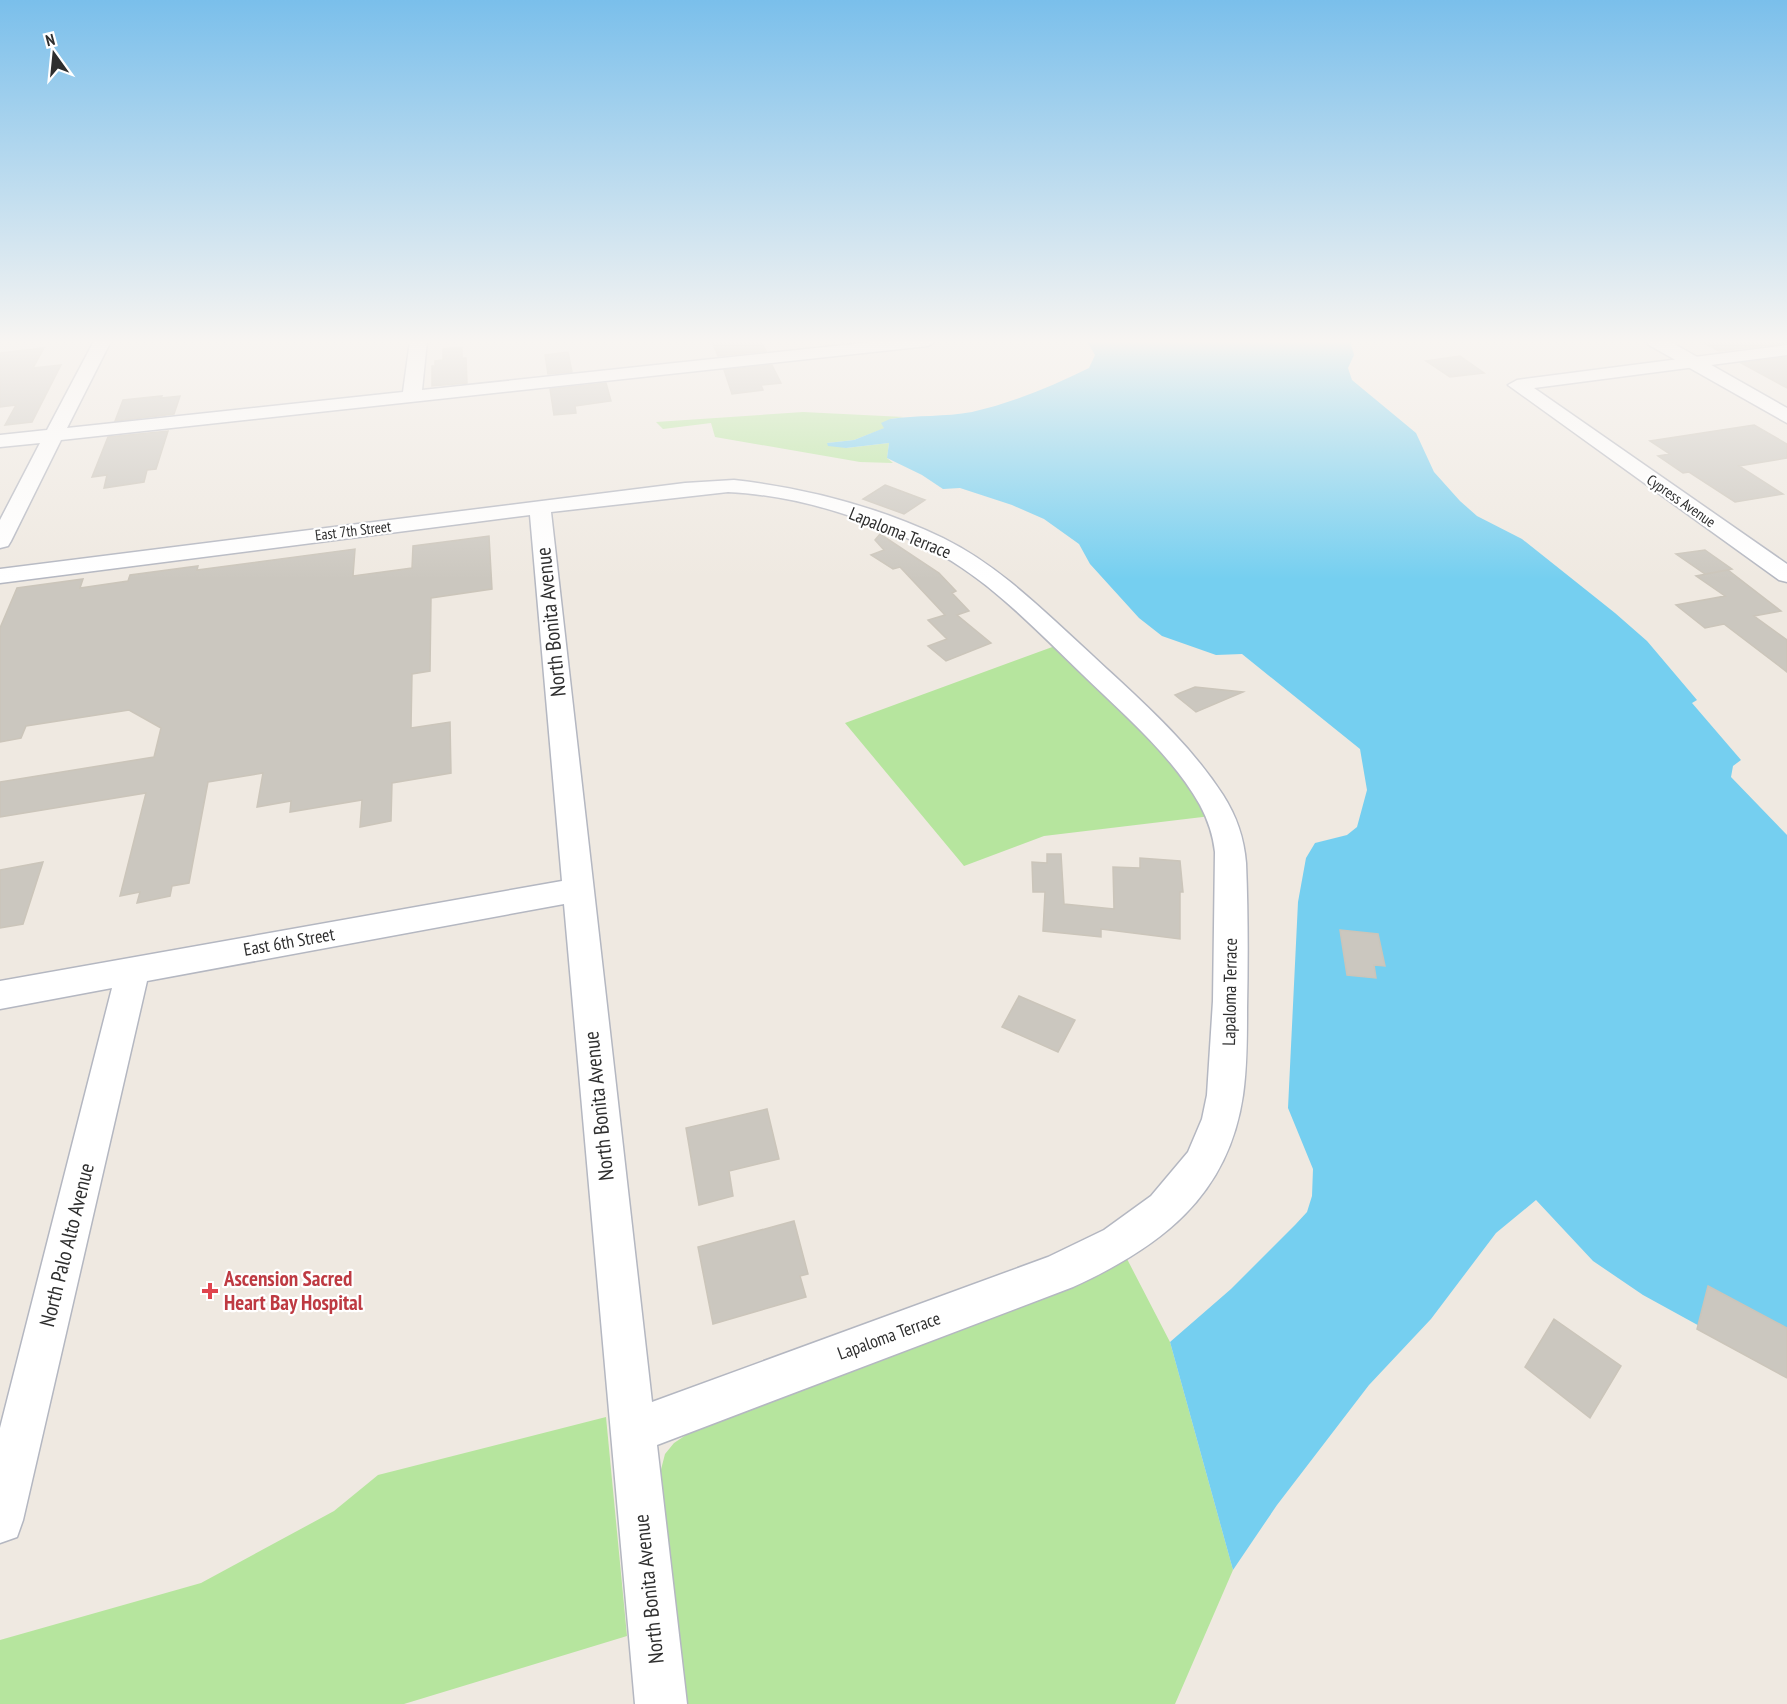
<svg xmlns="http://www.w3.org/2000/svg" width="1787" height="1704" font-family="'PT Sans Narrow',sans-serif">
	<rect width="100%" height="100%" fill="#efe9e1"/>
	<path fill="#b6e59e" d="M803,412L904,417L890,419L885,428L854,440L827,443L846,448L889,443L887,458L893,463L860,462L715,437L711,423L663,429L656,422Z
		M1055,646L1127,713L1180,773L1211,816L1044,836L964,866L845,723Z
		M1126,1257L1170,1342L1233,1570L1175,1704H682L656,1489L665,1454L674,1443L692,1431Z
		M606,1417L627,1636L404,1704H0V1640L201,1583L334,1511L378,1475Z"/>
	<path fill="#75cff0" d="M1087,341H1350L1354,355L1348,368L1352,380L1416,433L1434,472L1460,501L1477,516L1522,539L1615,613L1647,641L1697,700L1692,703L1741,760L1733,766L1731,777L1787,835V1374L1643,1295L1593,1261L1536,1200L1496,1233L1431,1319L1369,1385L1277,1505L1233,1570L1170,1342L1231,1289L1295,1225L1307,1212L1312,1196L1313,1169L1288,1108L1298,902L1306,858L1315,843L1347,835L1357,827L1367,790L1360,749L1242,654L1216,655L1162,636L1139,618L1090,564L1079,544L1044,519L1012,505L960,488L943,489L922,475L887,458L889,443L846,448L828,446L827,443L854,440L884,428L881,423L890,419C917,415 945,417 972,412C1013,403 1052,386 1089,368L1095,355Z"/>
	<path fill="#cbc7bf" stroke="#cbc5ba" stroke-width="1.5" d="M712,341H761L766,351L718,356Z
		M1700,341H1787V343L1719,351Z
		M462,347V358H466L467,383L432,386V366H435V361L443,360V349Z
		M44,348L33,368L61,365L32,422L5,425L16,405L0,407V353Z
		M568,352L572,372L548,374L545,355Z
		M1460,356L1484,373L1450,377L1426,361Z
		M1787,357V388L1741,363Z
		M772,365L781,383L761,385L763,390L732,394L724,370Z
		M606,383L611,401L575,406L576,413L554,415L550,389Z
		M162,396L161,398L180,396L174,414L115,421L123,400Z
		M1754,425L1787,444V458L1739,466L1783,494L1735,502L1689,472L1683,473L1658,456L1670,454L1650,441Z
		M168,431L156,469L147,470L144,482L104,488L107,475L92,477L108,437Z
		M885,485L925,500L904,514L863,499Z
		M880,534L939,573L956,591L952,593L969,611L957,615L991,643L946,661L928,646L947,639L928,620L945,615L900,567L893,569L871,555L884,550L875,540Z
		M489,536L492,589L431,598L430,671L412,674L411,728L450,722L451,773L392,783L391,821L360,827L362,800L290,812L291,801L257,807L263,773L208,782L189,883L172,886L170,896L137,903L140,892L120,896L146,793L0,817V782L154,757L161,728L129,710L26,726L21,738L0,742V628L17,588L83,579L80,588L128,581L130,575L198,566L197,570L355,549L353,576L412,568L413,546Z
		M1705,550L1732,569L1705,574L1676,554Z
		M1728,570L1781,611L1754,616L1787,640V672L1724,624L1705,628L1676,605L1725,596L1696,576Z
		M1195,687L1243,692L1196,712L1175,695Z
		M1047,854H1061L1064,904L1114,909L1113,867L1140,868V858L1180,861L1183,892H1180V939L1101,929V937L1043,931L1045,892H1033L1032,862L1047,863Z
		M43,862L23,924L0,928V870Z
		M1340,930L1378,934L1385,966L1374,965L1376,978L1347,975Z
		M1019,996L1075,1020L1058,1052L1002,1027Z
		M767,1109L779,1159L729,1171L733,1196L699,1205L686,1128Z
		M794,1221L808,1274L800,1276L806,1297L713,1324L698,1247Z
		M1708,1286L1787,1328V1378L1697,1329Z
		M1554,1319L1621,1366L1590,1418L1525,1367Z"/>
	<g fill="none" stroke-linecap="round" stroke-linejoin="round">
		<defs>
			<path id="street" d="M94,341H111L67,428L403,392L410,341H427L422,390L882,341H937L928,346L61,440L11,541L8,546L0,548V520L40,443L0,447V435L47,430Z
				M1787,345V355L1534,388L1787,564V582L1779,580L1508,385L1517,380Z
				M734,480C806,488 878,507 943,538C1000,566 1047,614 1093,656C1139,699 1188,741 1223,795C1237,817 1244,838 1246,863C1248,912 1248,961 1247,1009C1247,1038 1247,1067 1243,1095C1228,1197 1160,1247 1073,1287L657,1445L687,1704H635L564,904L147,981L23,1520L17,1537L0,1543V1428L112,988L0,1009V981L562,881L530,515L0,583V569L685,483ZM728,492C795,495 868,518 928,548C987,577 1035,629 1082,674C1123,714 1171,754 1200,805C1208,820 1213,835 1215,852L1213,1001L1207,1095L1202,1119L1188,1152L1151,1196L1104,1230L1048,1257L652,1402L551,512Z"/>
			<path id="secondary" d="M1647,341H1669L1787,408V423L1649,345Z"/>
		</defs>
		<use href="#street" stroke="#b4b7c1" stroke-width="3"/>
		<use href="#secondary" stroke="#b4b7c1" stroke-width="3"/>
		<use href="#street" fill="#fff" fill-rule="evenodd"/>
		<use href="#secondary" fill="#fff" fill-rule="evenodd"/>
	</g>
	<linearGradient id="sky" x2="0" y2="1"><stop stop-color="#7abfeb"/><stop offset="0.59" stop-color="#f8f5f2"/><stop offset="1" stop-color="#f8f5f2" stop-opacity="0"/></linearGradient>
	<rect width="1787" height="579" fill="url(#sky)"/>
	<path fill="#e0444e" stroke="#fff" stroke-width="2" d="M207 1282h6v6h6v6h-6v6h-6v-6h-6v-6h6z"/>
	<g text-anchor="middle" stroke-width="4.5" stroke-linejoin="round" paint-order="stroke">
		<g font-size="15" fill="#2e2e2e" stroke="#fff">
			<text transform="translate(1681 501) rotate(35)" y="5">Cypress Avenue</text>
			<text transform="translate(353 531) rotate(-7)" y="5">East 7th Street</text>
		</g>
		<g font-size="18" fill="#2e2e2e" stroke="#fff">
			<text transform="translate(900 533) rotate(22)" y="6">Lapaloma Terrace</text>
			<text transform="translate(289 942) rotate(-10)" y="6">East 6th Street</text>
			<text transform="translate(1230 992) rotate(-89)" y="6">Lapaloma Terrace</text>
			<text transform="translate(889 1336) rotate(-20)" y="6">Lapaloma Terrace</text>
		</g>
		<g font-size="21" fill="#2e2e2e" stroke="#fff">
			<text transform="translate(551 622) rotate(-96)" y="7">North Bonita Avenue</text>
			<text transform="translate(599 1106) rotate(-96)" y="7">North Bonita Avenue</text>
			<text transform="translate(67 1245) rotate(-76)" y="7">North Palo Alto Avenue</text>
			<text transform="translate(649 1589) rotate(-96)" y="7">North Bonita Avenue</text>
		</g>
		<g font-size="21" font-weight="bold" fill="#be3a42" stroke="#fff" text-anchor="start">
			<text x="224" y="1286">Ascension Sacred<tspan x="224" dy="24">Heart Bay Hospital</tspan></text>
		</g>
	</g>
	<g transform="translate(54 54) rotate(345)" stroke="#ffffff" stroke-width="4.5" paint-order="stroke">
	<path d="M0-4.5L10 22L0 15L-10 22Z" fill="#2e2e2e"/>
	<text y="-9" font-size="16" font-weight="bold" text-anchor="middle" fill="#2e2e2e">N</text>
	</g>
</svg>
